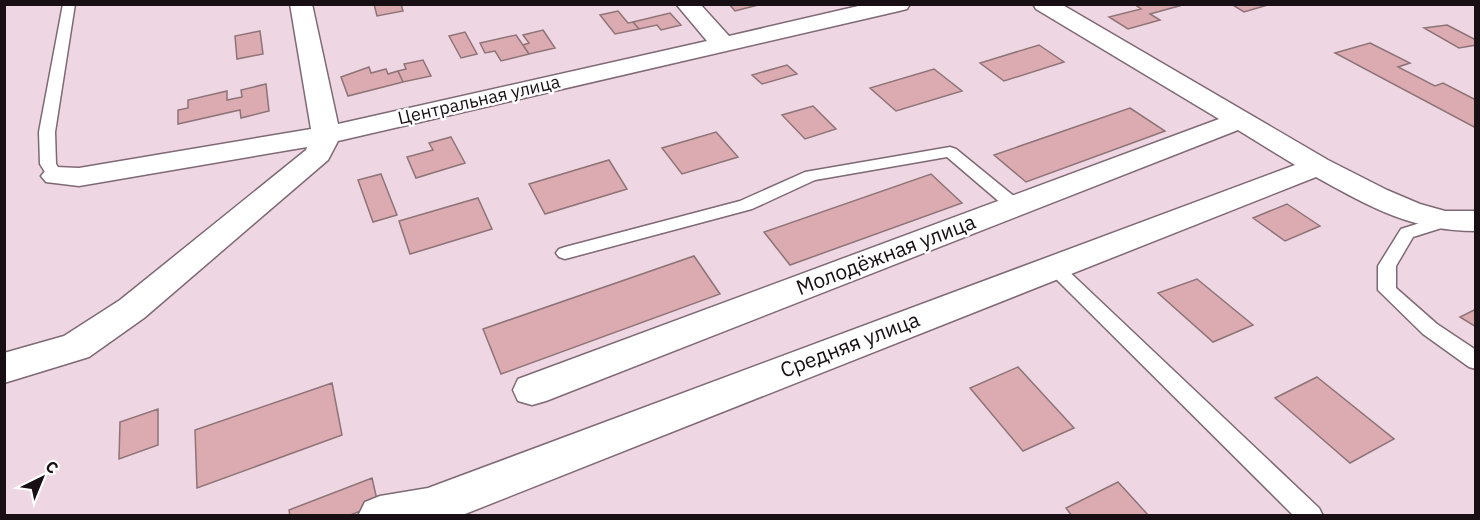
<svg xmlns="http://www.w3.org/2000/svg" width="1480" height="520" font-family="'IBM Plex Sans',sans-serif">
	<rect width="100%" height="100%" fill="#efd6e3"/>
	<path fill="#dcabb1" stroke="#8d7477" stroke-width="1.5" d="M374,4H401L403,11L377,16Z
		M729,4H762L735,11Z
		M1134,4H1175L1179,6L1150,14L1160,20L1128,29L1109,17L1141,9Z
		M1231,4H1271L1244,12Z
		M618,11L628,23L633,22L639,29L615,34L600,15Z
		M670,13L681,25L661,30L657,25L639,29L633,22Z
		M1447,25L1476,40V45L1459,48L1424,28Z
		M543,30L555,48L529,54L523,45L529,43L523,35Z
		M260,31L263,54L237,59L235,36Z
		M465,32L477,54L461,58L449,36Z
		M516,35L529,54L501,61L495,51L485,53L480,43Z
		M1370,43L1410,63L1398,67L1435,86L1443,83L1476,100V128L1335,53Z
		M1039,45L1064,62L1004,81L980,63Z
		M423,60L431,76L403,82L398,71L406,69L404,64Z
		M787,65L797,74L762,84L752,75Z
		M369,67L371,73L386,69L388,74L398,71L403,82L348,96L341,77Z
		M934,69L962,91L896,111L870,88Z
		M266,84L269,111L241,118L240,110L178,124V110L188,108V100L227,91V100L242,97L241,90Z
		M813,106L836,129L805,139L782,115Z
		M1130,108L1165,131L1026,182L994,155Z
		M716,132L738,157L682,174L662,148Z
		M451,137L465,163L416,178L407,157L433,150L429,143Z
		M609,160L627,189L545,214L529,184Z
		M381,174L397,215L373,222L358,180Z
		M931,174L962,203L790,265L764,232Z
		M478,198L492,229L410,254L399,221Z
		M1287,204L1320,226L1285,241L1253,218Z
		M694,256L720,294L501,374L483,329Z
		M1197,279L1253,325L1213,342L1158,293Z
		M1476,309V327L1460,317Z
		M1018,367L1074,428L1023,451L970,388Z
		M1317,377L1394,439L1350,463L1275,398Z
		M332,383L342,435L197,488L195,430Z
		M158,409V445L119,459L120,422Z
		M372,478L378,504L348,516H290L289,510Z
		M1118,482L1149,516H1072L1066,508Z"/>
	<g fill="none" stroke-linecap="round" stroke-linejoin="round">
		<defs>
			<path id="service" d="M63,4H75L55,132L56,164L64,176L56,181L50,180L40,164L39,132Z
				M950,147L956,149L1021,202L1023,206L1021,210H1009L947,157L815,180L752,209L565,259L559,257L556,253L559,249L565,247L740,201L805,172Z
				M1445,215L1451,217L1454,221L1451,225L1413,237L1396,266V288L1437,324L1476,350V369L1469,367L1423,334L1378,290V266L1401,229Z
				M1054,261L1060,263L1319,508L1323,516H1294L1048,271L1045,267L1048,263Z"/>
			<path id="minor" d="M290,4H312L338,124L707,41L676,4H700L729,36L867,4H910L907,9L899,11L338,141L328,160L144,318L89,357L4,383V353L64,336L120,300L306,150L307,147L79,186L46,182L41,176L46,170L56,167L79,168L311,129Z
				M1033,4H1061L1328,160L1387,190L1420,204L1445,211H1476V231C1412,231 1370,207 1316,177L460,516H358L365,502L380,496L428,488L1295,165L1238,130L546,401L532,405L518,401L513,390L518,379L1219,119L1036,9Z"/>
		</defs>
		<use href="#service" stroke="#7e6974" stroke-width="3"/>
		<use href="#minor" stroke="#7e6974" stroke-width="3"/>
		<use href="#service" fill="#fff" fill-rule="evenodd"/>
		<use href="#minor" fill="#fff" fill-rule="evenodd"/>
	</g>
	<g text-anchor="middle" stroke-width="5" stroke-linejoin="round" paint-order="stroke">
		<g font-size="18" fill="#170f13" stroke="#fff">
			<text transform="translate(479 100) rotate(-13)" y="6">Центральная улица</text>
		</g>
		<g font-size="21" fill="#170f13" stroke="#fff">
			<text transform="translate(886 255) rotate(-21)" y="7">Молодёжная улица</text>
			<text transform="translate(850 345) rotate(-21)" y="7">Средняя улица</text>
		</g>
	</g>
	<rect width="1480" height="520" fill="none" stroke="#170f13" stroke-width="12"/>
	<g transform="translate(42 478) rotate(43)" stroke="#ffffff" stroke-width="4.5" paint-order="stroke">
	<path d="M0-4.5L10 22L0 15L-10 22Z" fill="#170f13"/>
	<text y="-9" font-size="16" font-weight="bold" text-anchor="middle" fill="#170f13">С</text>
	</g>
</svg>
